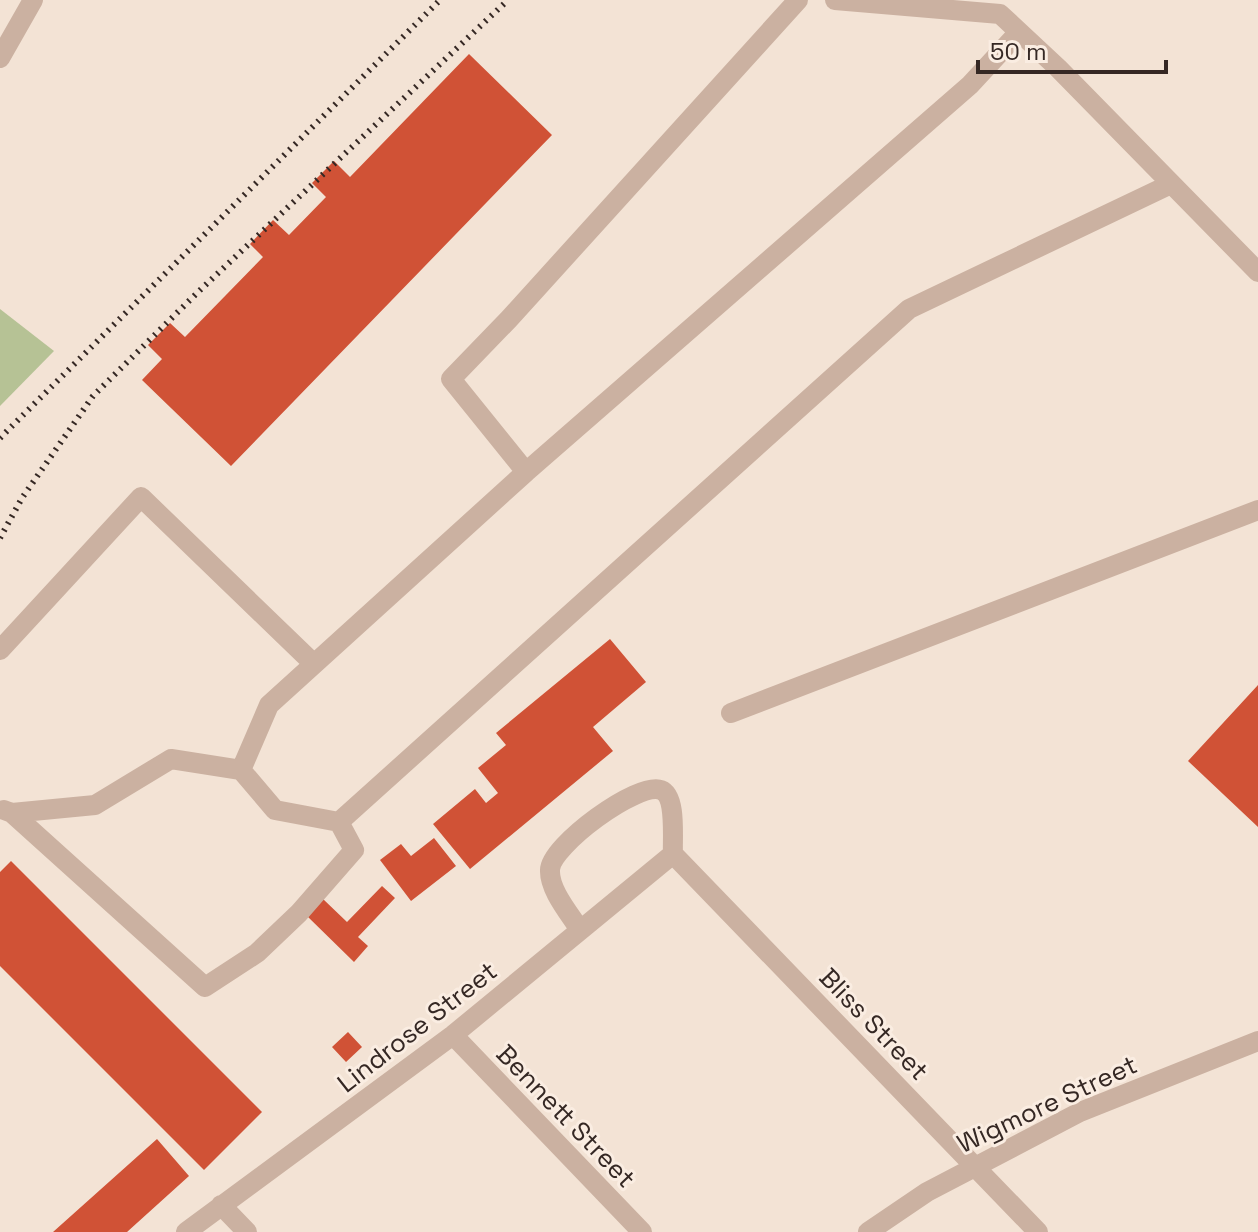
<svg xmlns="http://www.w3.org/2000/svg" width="1258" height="1232" font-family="'Space Grotesk',sans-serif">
	<rect width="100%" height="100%" fill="#f3e3d5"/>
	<path fill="#b6c295" d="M0,309L54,351L0,406Z"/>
	<path fill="#d05236" d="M469,54L552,135L231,466L142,380L162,359L148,345L170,323L185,337L263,257L250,244L273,220L289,235L326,197L312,183L334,161L350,177Z
		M610,639L646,682L593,727L613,751L470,869L433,824L475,789L486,803L498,793L478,768L506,745L496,733Z
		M1258,685V827L1188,761Z
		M434,838L456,866L411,901L380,860L401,844L411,856Z
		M11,861L262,1112L204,1170L0,966V872Z
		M382,886L395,898L358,937L368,946L354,962L307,916L323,899L347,922Z
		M348,1032L362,1047L346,1062L332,1047Z
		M157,1139L189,1176L127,1232H53Z"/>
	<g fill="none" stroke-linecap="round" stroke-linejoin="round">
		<path stroke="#cbb1a1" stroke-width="20" d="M798,0L509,319L451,379L526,472L970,85L1019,32
			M835,0L1000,14L1058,68L1258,272
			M0,58L33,0
			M526,472L269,705L241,770L275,810L339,822L909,309L1171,184
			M0,650L141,497L314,664
			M731,713L1258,510
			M4,810L12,813L95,805L171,759L241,770
			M12,813L205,987L257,953L299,913L354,850L339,822
			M673,854L1038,1232
			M580,930C570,914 549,890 550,870C550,846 638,781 661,790C677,796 672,840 673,854
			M453,1035L642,1232
			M221,1205L247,1232
			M186,1232L453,1035L673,854
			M868,1232L927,1192L1080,1112L1258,1041"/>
		<path stroke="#352824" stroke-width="6" stroke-dasharray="2 6" stroke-linecap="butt" d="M0,438L440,0
			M0,538L22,498L93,396L198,292L508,0"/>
	</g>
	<g text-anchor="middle" stroke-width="6" stroke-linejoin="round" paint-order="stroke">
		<g font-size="26" fill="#352824" stroke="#faede2">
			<text transform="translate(874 1024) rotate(46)" y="9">Bliss Street</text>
			<text transform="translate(417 1027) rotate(-38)" y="9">Lindrose Street</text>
			<text transform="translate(1047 1104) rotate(-25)" y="9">Wigmore Street</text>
			<text transform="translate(566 1116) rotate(46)" y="9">Bennett Street</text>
		</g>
	</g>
	<path d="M978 60v12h188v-12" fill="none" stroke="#352824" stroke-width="4"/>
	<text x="990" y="60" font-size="24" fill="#352824" stroke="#faede2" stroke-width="6" paint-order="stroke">50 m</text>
</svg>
